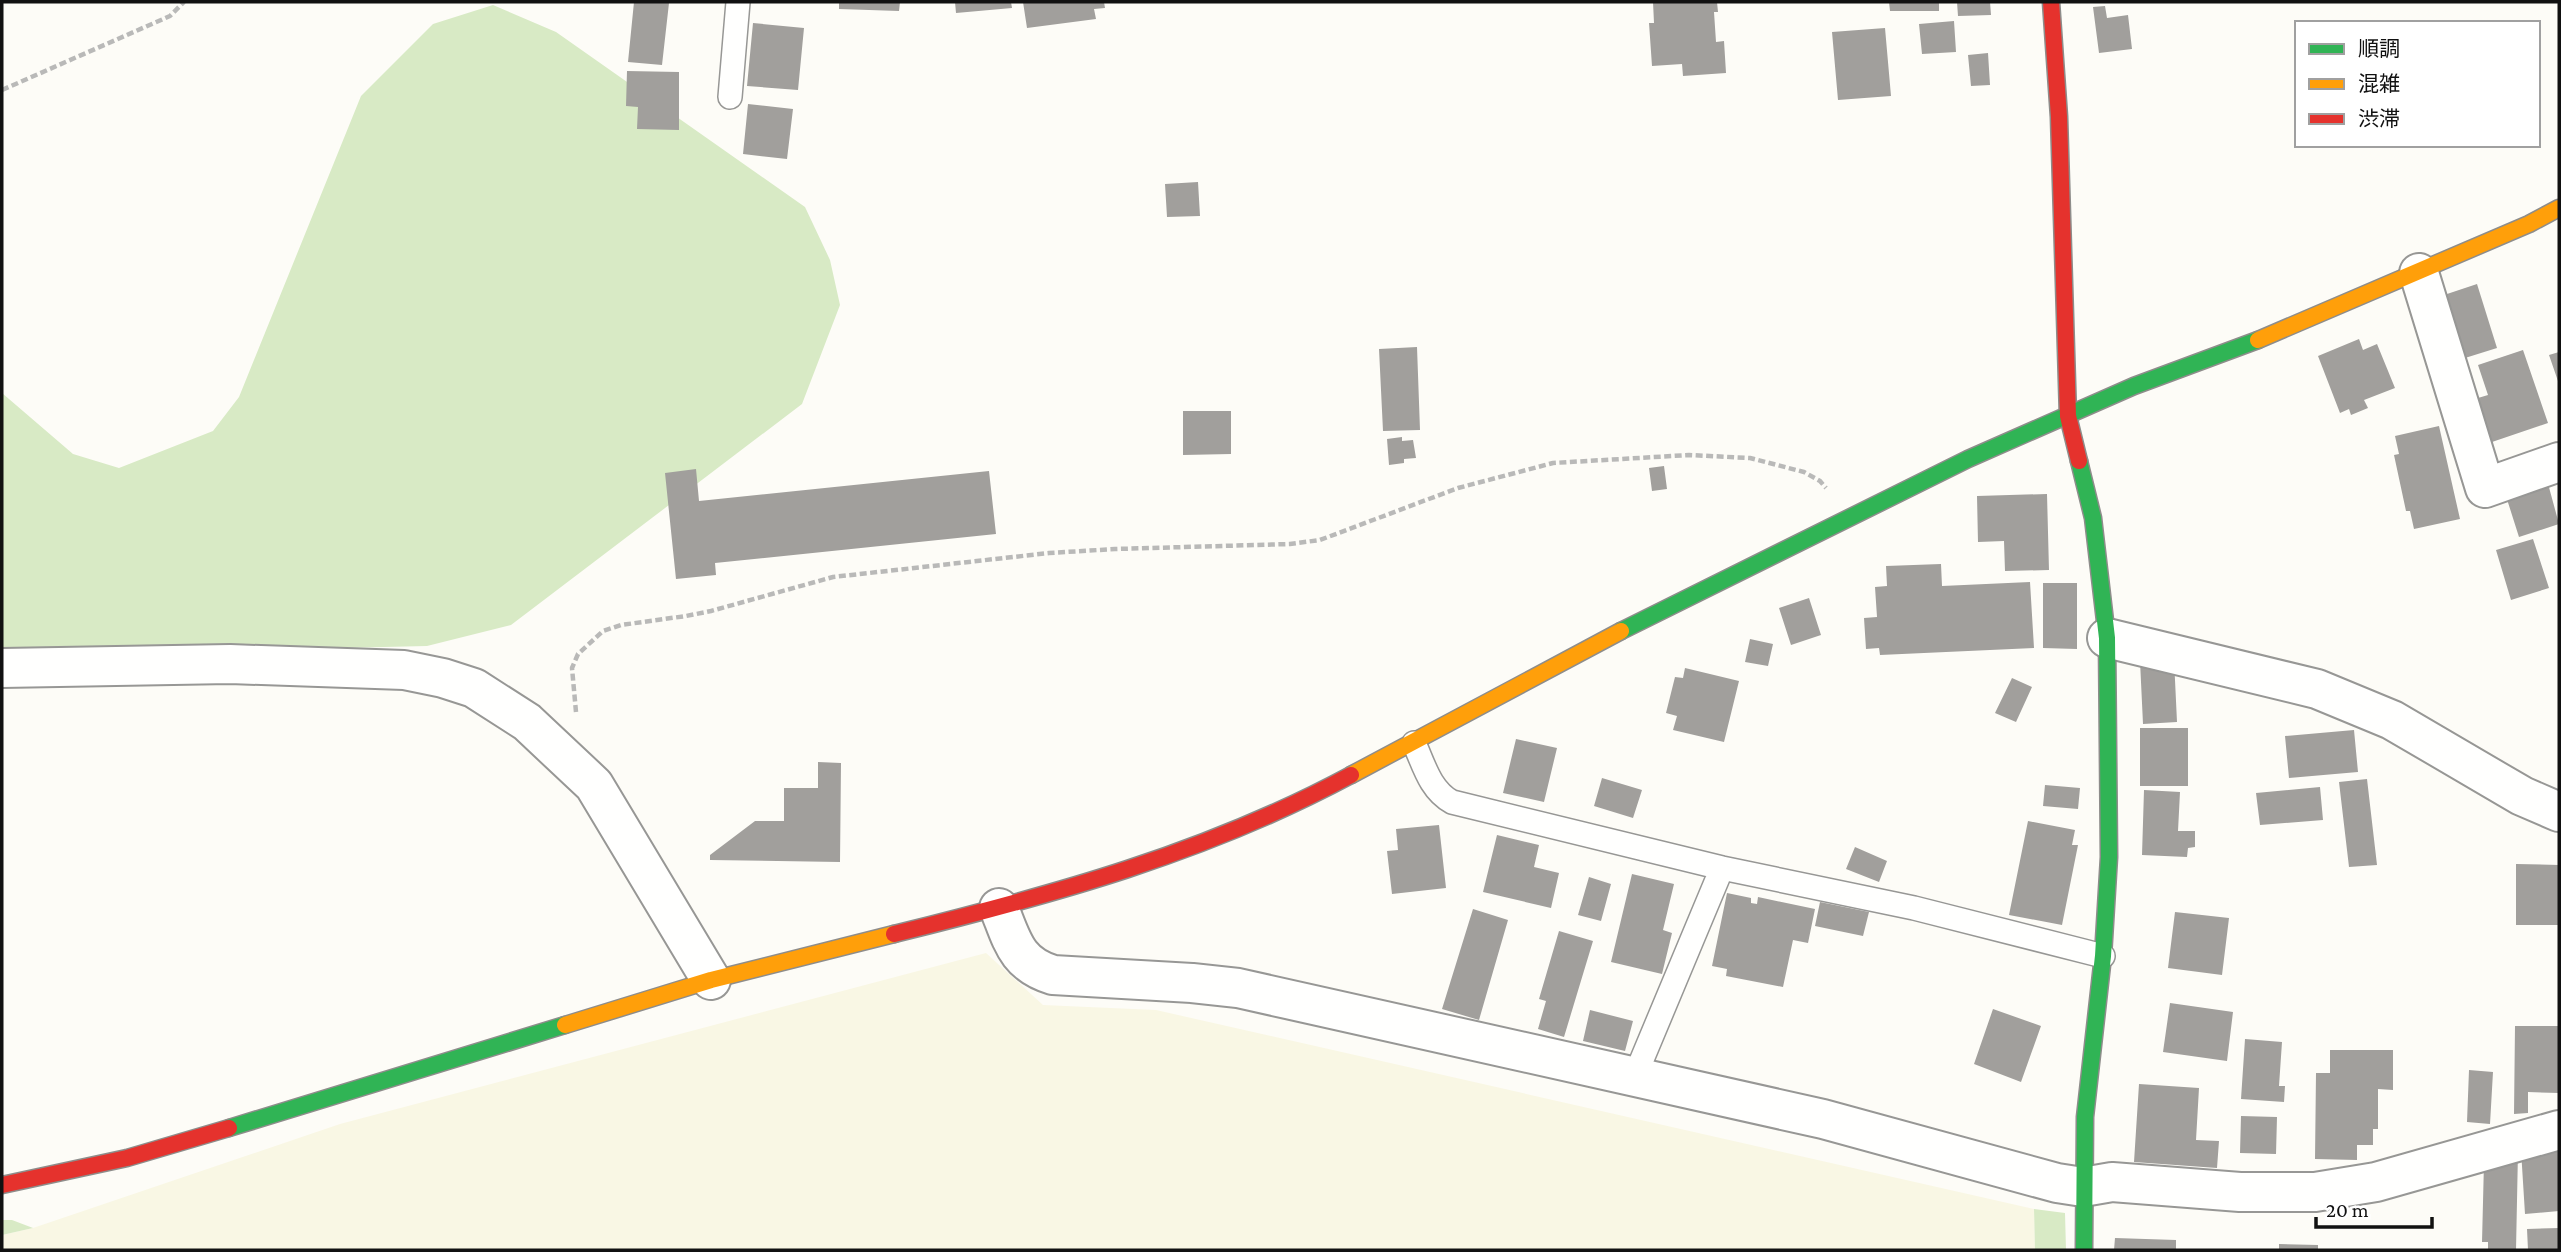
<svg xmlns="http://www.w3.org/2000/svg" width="2561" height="1252" font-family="'Crimson Pro','Noto Sans JP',serif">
	<rect width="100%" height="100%" fill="#fdfcf7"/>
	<path fill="#f9f7e4" d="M986,953L1043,1005L1156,1010L2034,1209L2035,1250H2V1235L33,1228L340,1124Z"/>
	<path fill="#d8eac5" d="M493,5L556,32L805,207L830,260L840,305L802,404L511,625L427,646L2,656V393L73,454L119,468L213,431L239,397L361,96L433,24Z
		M2034,1209L2065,1213L2066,1250H2035Z
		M2,1220H12L33,1228L2,1235Z"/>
	<path fill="#a19f9c" d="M634,2L669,3L662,65L628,62Z
		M839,2H900L899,11L839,9Z
		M955,2H1011L1012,8L956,13Z
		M1023,2H1104L1105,8L1094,9L1096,19L1027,28Z
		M1653,2H1717L1718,12H1714L1716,42L1724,41L1726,73L1683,76L1682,64L1652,66L1649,23H1654Z
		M1889,2H1939V11H1890Z
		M1957,2H1990L1991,15L1958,16Z
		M2105,6L2107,18L2128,15L2132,49L2099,53L2093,7Z
		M1954,21L1956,52L1922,54L1919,24Z
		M753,23L804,28L798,90L747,86Z
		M1885,28L1891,96L1838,100L1832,32Z
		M1988,53L1990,85L1971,86L1968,55Z
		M627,71L679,72V130L637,129L638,107L626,106Z
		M748,104L793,109L787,159L743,154Z
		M1198,182L1200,216L1167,217L1165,184Z
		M2477,284L2497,348L2465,358L2444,295Z
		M2359,339L2363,350L2377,344L2395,388L2364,400L2368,408L2351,415L2349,409L2340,413L2318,356Z
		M1417,347L1420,430L1383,431L1379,349Z
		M2523,350L2548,423L2492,442L2478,398L2488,395L2478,365Z
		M2559,352V384L2549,355Z
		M1183,411H1231V454L1183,455Z
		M2439,426L2460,519L2414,529L2410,511H2406L2394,455L2399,454L2395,436Z
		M1402,437V441L1413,440L1416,458L1404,459V463L1389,465L1387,439Z
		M1664,466L1667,489L1652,491L1649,468Z
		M696,469L699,501L989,471L996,534L715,563L716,575L676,579L665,473Z
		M2547,480L2559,524L2519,537L2505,493Z
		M2047,494L2049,570L2005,571L2004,541L1978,542L1977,496Z
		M2533,539L2549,588L2511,600L2496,550Z
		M1941,564L1942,586L2030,582L2034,648L1880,655L1879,648L1866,649L1864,618L1877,617L1875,587L1887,586L1886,566Z
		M2043,583H2077V649L2043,648Z
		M1809,598L1821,635L1791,645L1779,608Z
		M1750,639L1773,644L1768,666L1745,662Z
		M2174,659L2177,722L2143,724L2140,661Z
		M1685,668L1739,681L1724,742L1673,730L1677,716L1666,713L1675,677L1683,678Z
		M2012,678L2032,687L2016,722L1995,713Z
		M2140,728H2188V786H2140Z
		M2354,730L2358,772L2289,778L2285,736Z
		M1516,739L1557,748L1544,802L1503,793Z
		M818,762L841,763L840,862L710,860V855L755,821H784V788H818Z
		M1602,778L1642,790L1633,818L1594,806Z
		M2367,779L2377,865L2349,867L2339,782Z
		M2045,785L2080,788L2078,809L2043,806Z
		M2320,787L2323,820L2260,825L2256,793Z
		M2144,790L2180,792L2178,831H2195V847L2188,848L2187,857L2142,855Z
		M2028,821L2075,830L2072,845H2078L2062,925L2009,915Z
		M1439,825L1446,888L1392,894L1387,851L1398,850L1396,829Z
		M1497,835L1539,845L1534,867L1559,873L1551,908L1483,892Z
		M1855,847L1887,861L1879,882L1846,869Z
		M2516,864L2559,865V925H2516Z
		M1632,874L1674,884L1663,930L1672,933L1662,974L1611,962Z
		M1589,877L1611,884L1601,921L1578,915Z
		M1727,893L1751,898V903L1757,904L1758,897L1815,909L1808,943L1793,940L1783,987L1726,976L1727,969L1712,966Z
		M1820,902L1869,912L1863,936L1815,926Z
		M1473,909L1508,920L1479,1020L1442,1009Z
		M2175,912L2229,918L2222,975L2168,968Z
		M1559,931L1593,941L1564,1037L1538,1029L1546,1001L1539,999Z
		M2170,1003L2233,1012L2227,1061L2163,1052Z
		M1993,1009L2041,1026L2021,1082L1974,1064Z
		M1590,1010L1633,1021L1625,1051L1583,1041Z
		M2515,1026H2559V1093L2528,1092V1113L2514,1114Z
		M2245,1039L2282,1042L2279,1086H2285L2284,1102L2241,1099Z
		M2330,1050H2393V1090L2378,1089V1129H2373V1145H2357V1160L2315,1159L2316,1073H2330Z
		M2469,1070L2493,1072L2490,1124L2467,1122Z
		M2139,1084L2199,1088L2196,1140L2219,1141L2217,1168L2134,1162Z
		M2241,1116L2277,1117L2276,1154L2240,1153Z
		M2559,1147V1211L2525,1214L2521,1150Z
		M2518,1151L2516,1250H2488V1242H2482L2484,1162Z
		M2559,1228V1250H2528L2527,1229Z
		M2115,1238L2176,1240V1250H2114Z
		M2279,1244L2318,1245V1250H2279Z"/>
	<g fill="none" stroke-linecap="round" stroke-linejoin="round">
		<defs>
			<path id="lane" d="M730,97L738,2
				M1414,743C1424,765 1430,790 1452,802L1722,868L1914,908L2103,956
				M1635,1076L1722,868"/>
			<path id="street" d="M2419,273L2485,488L2559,462
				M2107,638L2317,689L2392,720L2522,796L2559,812
				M2,668L230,664L404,670L443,678L474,688L527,722L594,785L711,980
				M999,908C1012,940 1016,964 1053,975L1192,983L1238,988L1823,1119L2057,1183L2083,1187L2112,1182L2240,1192H2315L2376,1182L2559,1130"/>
			<path id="fast" d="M2079,461L2093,518L2107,638L2109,857L2103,956L2085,1117L2084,1250
				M1621,631L1968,459L2134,386L2258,340
				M229,1128L565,1025"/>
			<path id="slow" d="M2258,340L2529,224L2559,208
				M1351,775L1621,631
				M565,1025L711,980L894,934"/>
			<path id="jam" d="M2051,2L2059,117L2068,416L2079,461
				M894,934C1052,895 1206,853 1351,775
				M2,1185L127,1158L229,1128"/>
		</defs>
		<use href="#lane" stroke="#979795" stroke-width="26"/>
		<use href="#street" stroke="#979795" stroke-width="42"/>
		<use href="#fast" stroke="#8e8d8b" stroke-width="19"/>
		<use href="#slow" stroke="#8e8d8b" stroke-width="19"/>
		<use href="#jam" stroke="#8e8d8b" stroke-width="19"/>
		<path stroke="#b9b9b8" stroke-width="4.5" stroke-dasharray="7 3.5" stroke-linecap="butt" d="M2,90L170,16L184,2
			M576,712L572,668L578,654L603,631L621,625L686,616L711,611L833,577L1049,553L1115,549L1290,544L1320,540L1458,488L1553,463L1689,455L1750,458L1804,472L1820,481L1826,488"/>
		<use href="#lane" stroke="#fffffe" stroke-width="23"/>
		<use href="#street" stroke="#fffffe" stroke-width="38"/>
		<use href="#fast" stroke="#30b455" stroke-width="16"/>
		<use href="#slow" stroke="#ff9f0a" stroke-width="16"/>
		<use href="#jam" stroke="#e5322d" stroke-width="16"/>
	</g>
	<rect width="2561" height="1252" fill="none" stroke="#111111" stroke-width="7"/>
	<rect x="2295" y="21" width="245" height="126" fill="#ffffff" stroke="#a0a0a0" stroke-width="2"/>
	<rect x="2309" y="44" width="35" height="10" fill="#30b455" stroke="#a0a0a0" stroke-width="2"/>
	<text x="2358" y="56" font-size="21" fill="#111111">順調</text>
	<rect x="2309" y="79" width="35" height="10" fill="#ff9f0a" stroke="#a0a0a0" stroke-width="2"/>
	<text x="2358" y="91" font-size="21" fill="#111111">混雑</text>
	<rect x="2309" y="114" width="35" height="10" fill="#e5322d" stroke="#a0a0a0" stroke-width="2"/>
	<text x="2358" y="126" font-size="21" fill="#111111">渋滞</text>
	<path d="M2316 1217v10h116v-10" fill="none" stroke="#111111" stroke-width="3.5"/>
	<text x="2326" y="1217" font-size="21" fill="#111111" stroke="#ffffff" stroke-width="5" paint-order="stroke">20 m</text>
</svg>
